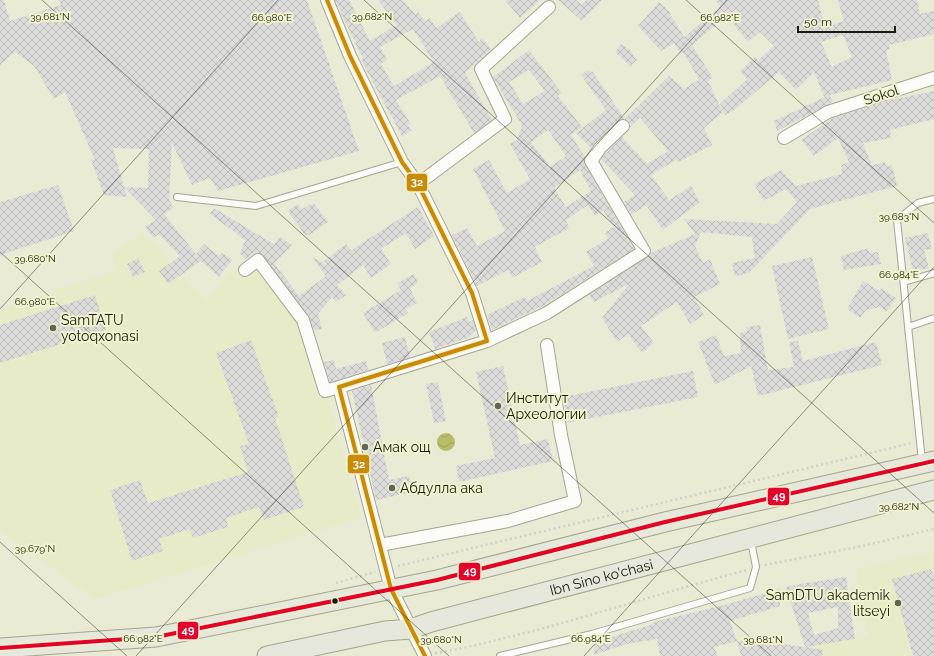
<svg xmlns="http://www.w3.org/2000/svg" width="934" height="656" font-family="Raleway,sans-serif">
	<defs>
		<pattern id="water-waves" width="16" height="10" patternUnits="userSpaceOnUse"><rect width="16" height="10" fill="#b8bb68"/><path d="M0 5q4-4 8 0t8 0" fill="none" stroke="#9ea059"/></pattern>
		<pattern id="building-cross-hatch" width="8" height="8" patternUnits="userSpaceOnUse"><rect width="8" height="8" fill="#dcddda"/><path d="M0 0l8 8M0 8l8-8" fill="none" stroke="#bcbdba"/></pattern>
	</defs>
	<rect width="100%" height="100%" fill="#e9ebd5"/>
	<path fill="#e8ebc8" d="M143,233L206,301L232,270L240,275L258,260L306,323L361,518L95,599L0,530V309L117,270L112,254Z
		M934,551V656H816L815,646L868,636L857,569Z"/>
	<path fill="url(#water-waves)" d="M437 442a9 9 0 1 1 18 0a9 9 0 1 1-18 0Z"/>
	<path fill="url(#building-cross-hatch)" fill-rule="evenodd" d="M0,0H4L10,21L61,5L59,0H307L359,151L218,191L210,178L192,185L172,143L169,200L174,208L164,214L196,254L204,244L219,256L222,253L232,260L219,277L201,261L168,284L159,271L180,256L159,234L153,238L145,227L156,220L124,187L127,197L104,195L91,160H95L65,92L54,99L34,66L15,52L0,65ZM113,148L149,149L148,188L124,187Z
		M335,0H349L370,41L397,25L378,0H403L415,14L418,12L425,21L430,18L436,28L460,12L479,42L482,38L491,49L465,73L492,120L474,133L440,76L396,100L411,124L408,125L412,130L402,136L361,60L363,59ZM413,29L434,62L394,86L381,64L387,60L380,47Z
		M505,0H540L520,18Z
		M558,0H576L582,5L586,0H602L582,21Z
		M716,0H818L825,27L844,21L838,0H917L920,14L934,11V34L889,45L890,49L886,50L892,80L830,95L833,102L777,131L774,121L829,95L824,97L814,72L796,90L779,72L733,111L725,115L720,104L747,79L740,71L755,57L758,60L774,46L760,32L748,42L727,16L692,45L713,78L708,81L723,112L704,128L712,145L678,162L676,160L651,175L669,200L691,186L700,202L663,230L646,205L631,215L624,202L635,195L601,159L622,137L647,164L668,151L640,118L630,127L629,121L625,119L669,76L684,89L699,79L683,52L681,54L674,43L661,51L638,26L659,2L671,13L670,14L684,37L720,7ZM843,35L852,57L832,67L821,42Z
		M621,44L629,49L637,60L630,66L615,52Z
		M529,50L562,93L558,96L582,127L571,135L585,157V165L634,249L543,306L492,330L487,315L525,297L527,301L594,266L586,252L608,239L605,233L614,227L603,210L595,216L588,205L566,220L569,228L535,247L542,262L512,278L508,270L477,286L452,235L467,228L477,246L505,231L473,169L489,160L507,193L530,179L510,144L517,140L522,125L493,77ZM529,70L545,91L523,104L509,82ZM548,130L566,156L550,167L531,142ZM580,170L591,191L566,207L554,188Z
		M588,70L591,73L592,71L625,119L618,121L591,148L576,133L606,110L581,75Z
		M934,91V119L890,130L891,138L863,143L872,165L885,162L887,167L892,165L897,186L810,209L749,273L735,276L732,263L755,258L752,237L701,232L695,246L703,263L710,259L720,284L694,297L704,315L690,324L677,302L641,326L654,343L642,353L628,334L617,342L602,318L629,284L594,302L589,295L648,257L651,253L695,234L684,219L777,224L797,202L786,189L764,201L754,184L781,170L796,186L842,174L841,165L849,162L838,138L814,156L801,140L831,119L890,100Z
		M58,185L74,231L0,255V202Z
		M314,203L328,222L309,235H305L288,211L297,204L302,209Z
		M418,207L434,236L415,249L406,233L381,249L391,264L371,278L363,265L337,285L346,295L336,302L332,297L318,314L322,329L314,330L309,316L264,256L261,253H253L246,259L240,254L245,240L210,214L214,208L274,244L280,237L292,245L274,263L299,296L326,276L312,257L328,266L324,261L346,244L351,250Z
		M928,233L932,249L924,250L929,268L913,271L905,238Z
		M868,248L869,253L878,252L881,264L844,270L841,256Z
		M812,257L829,329L788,339L772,266Z
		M138,258L145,272L133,277L127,264Z
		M414,274L418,283L410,288L417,303L405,309L408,313L375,333L363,313L401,290L397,283Z
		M863,281L879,291L881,288L896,298L886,312L880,307L866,310L860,318L847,309Z
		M95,295L106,330L0,363V325Z
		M467,317L469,322L473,320L476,330L470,337L435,349L429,332Z
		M760,325L768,370L794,367L789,342L798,341L803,361L876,342L882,365L758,396L751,366L715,385L698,342L716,335L724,356L741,353L740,333L747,331L746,327Z
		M405,337L410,357L387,364L382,343Z
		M251,340L279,417L275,418L304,507L264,520L259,507L226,518L228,527L193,538L190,529L159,539L163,551L132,561L110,490L140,480L148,503L248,472L240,446L249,444L216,353Z
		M334,360L336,369L366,361L368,370L330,382L324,362Z
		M503,366L520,445L548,439L553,461L459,482L456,466L495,458L476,372Z
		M693,371L698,397L567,423L563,397Z
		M438,382L446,421L434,423L426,384Z
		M371,385L389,480L409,476L412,492L376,500L352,391Z
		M931,569L934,578V656H913L892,579Z
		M846,577L855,639L806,647L823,650L822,656H741L737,641L764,635L780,636V644L805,647L786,587L800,584ZM838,607V628L814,635L808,613Z
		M780,589V606L730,621L737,641L714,647L718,656H660L657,639L626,644L594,655L595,642L650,625L654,622L724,605Z"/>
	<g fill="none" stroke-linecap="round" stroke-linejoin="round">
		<defs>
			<path id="lane" d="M177,197L256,206L402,162
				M904,282L934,273
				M908,327L934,318
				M922,461L897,220L918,203L934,199
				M500,656L592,634L750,588L756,567L751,541"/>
			<path id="street" d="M327,0L350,56L402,162L418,184L472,293L487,341L339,387L391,589L425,656
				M784,138L828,112L934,78
				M418,184L505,119L481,69L549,7
				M245,270L258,260L303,320L325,391L339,387
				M487,341L547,313L644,251L591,161L600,148L623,126
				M380,545L508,521L575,501L561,435L547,345"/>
			<g id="primary">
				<path d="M0,648L156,637L437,580L665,522L934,461"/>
				<path id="s1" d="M267,656L385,631L411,629L431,622L934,490"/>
			</g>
		</defs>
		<use href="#lane" stroke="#a4a595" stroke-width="8"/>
		<use href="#street" stroke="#a4a595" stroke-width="14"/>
		<use href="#primary" stroke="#a4a58b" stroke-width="21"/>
		<path stroke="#cfd0c9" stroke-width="2.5" stroke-dasharray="2 3" stroke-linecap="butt" d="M765,565L858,547L934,529
			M398,566L912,443
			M336,583L375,572
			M435,653C468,648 500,639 533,631C604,612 675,589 747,570"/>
		<use href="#lane" stroke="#fcfcf9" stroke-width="6"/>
		<use href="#street" stroke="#fcfcf9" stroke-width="12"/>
		<use href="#primary" stroke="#e6e8db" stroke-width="19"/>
		<defs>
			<path id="bus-1" d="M327,0L350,56L402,162L418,184L472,293L487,341L339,387L391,589L425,656"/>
			<path id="bus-2" d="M0,648L156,637L437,580L665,522L934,461"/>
		</defs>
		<use href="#bus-1" stroke="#f0f3cd" stroke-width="7"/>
		<use href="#bus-2" stroke="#f0f3cd" stroke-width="7"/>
		<use href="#bus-1" stroke="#cb8a03" stroke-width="4"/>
		<use href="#bus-2" stroke="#e4002b" stroke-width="4"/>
	</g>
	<path fill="none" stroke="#1a1b0e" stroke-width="1" stroke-opacity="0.45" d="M42,0L771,656M364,0L934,513M686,0L934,223M0,252L449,656M0,309L278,0M0,542L127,656M136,656L727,0M584,656L934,267"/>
	<g fill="#626454" stroke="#f0f3cd" stroke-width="1.5">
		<circle cx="53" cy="328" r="4"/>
		<circle cx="498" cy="406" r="4"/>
		<circle cx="365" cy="447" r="4"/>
		<circle cx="392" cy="488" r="4"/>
		<circle cx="898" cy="603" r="4"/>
	</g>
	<circle fill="#1a1b0e" stroke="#f0f3cd" stroke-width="1.5" cx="335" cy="601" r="3.5"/>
	<g text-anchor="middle" stroke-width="4" stroke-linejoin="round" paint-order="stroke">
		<g font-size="14" fill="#1a1b0e" stroke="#f0f3cd">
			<text transform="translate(881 95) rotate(-18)" y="5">Sokol</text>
			<text dy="5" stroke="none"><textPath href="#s1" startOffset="344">Ibn Sino ko'chasi</textPath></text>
		</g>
		<g font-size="14" fill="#1a1b0e" stroke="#f0f3cd" text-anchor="start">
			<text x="61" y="325">SamTATU<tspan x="61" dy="16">yotoqxonasi</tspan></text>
			<text x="506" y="403">Институт<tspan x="506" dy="16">Археологии</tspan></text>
			<text x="373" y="452">Амак ощ</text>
			<text x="400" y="493">Абдулла ака</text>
			<text x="890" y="600" text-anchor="end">SamDTU akademik<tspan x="890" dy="16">litseyi</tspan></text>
		</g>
	</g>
	<g font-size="10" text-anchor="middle" fill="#1a1b0e" stroke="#f0f3cd" stroke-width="4" stroke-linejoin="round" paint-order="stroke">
		<text x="372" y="20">39.682°N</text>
		<text x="50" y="20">39.681°N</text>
		<text x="272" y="21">66.980°E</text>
		<text x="720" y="21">66.982°E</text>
		<text x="899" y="220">39.683°N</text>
		<text x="35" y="262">39.680°N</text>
		<text x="899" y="278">66.984°E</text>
		<text x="35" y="305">66.980°E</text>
		<text x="899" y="510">39.682°N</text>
		<text x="35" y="552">39.679°N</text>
		<text x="143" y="642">66.982°E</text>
		<text x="591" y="642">66.984°E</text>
		<text x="441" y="643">39.680°N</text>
		<text x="763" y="643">39.681°N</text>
	</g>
	<g stroke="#f0f3cd" stroke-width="1.5">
		<rect x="406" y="173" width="22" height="19" rx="4" fill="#cb8a03"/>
		<rect x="347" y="454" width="23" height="20" rx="4" fill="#cb8a03"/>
		<rect x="767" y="487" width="23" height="19" rx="4" fill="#e4002b"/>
		<rect x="458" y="562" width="23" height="19" rx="4" fill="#e4002b"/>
		<rect x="177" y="621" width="22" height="19" rx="4" fill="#e4002b"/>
	</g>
	<g font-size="11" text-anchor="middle" font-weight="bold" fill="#fff">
		<text x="417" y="186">32</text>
		<text x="359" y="468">32</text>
		<text x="779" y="500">49</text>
		<text x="470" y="575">49</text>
		<text x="188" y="634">49</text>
	</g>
	<path d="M798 26v6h97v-6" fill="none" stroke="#1a1b0e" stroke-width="2"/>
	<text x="804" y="26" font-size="12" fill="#1a1b0e" stroke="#f0f3cd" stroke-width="3" paint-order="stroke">50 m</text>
</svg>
